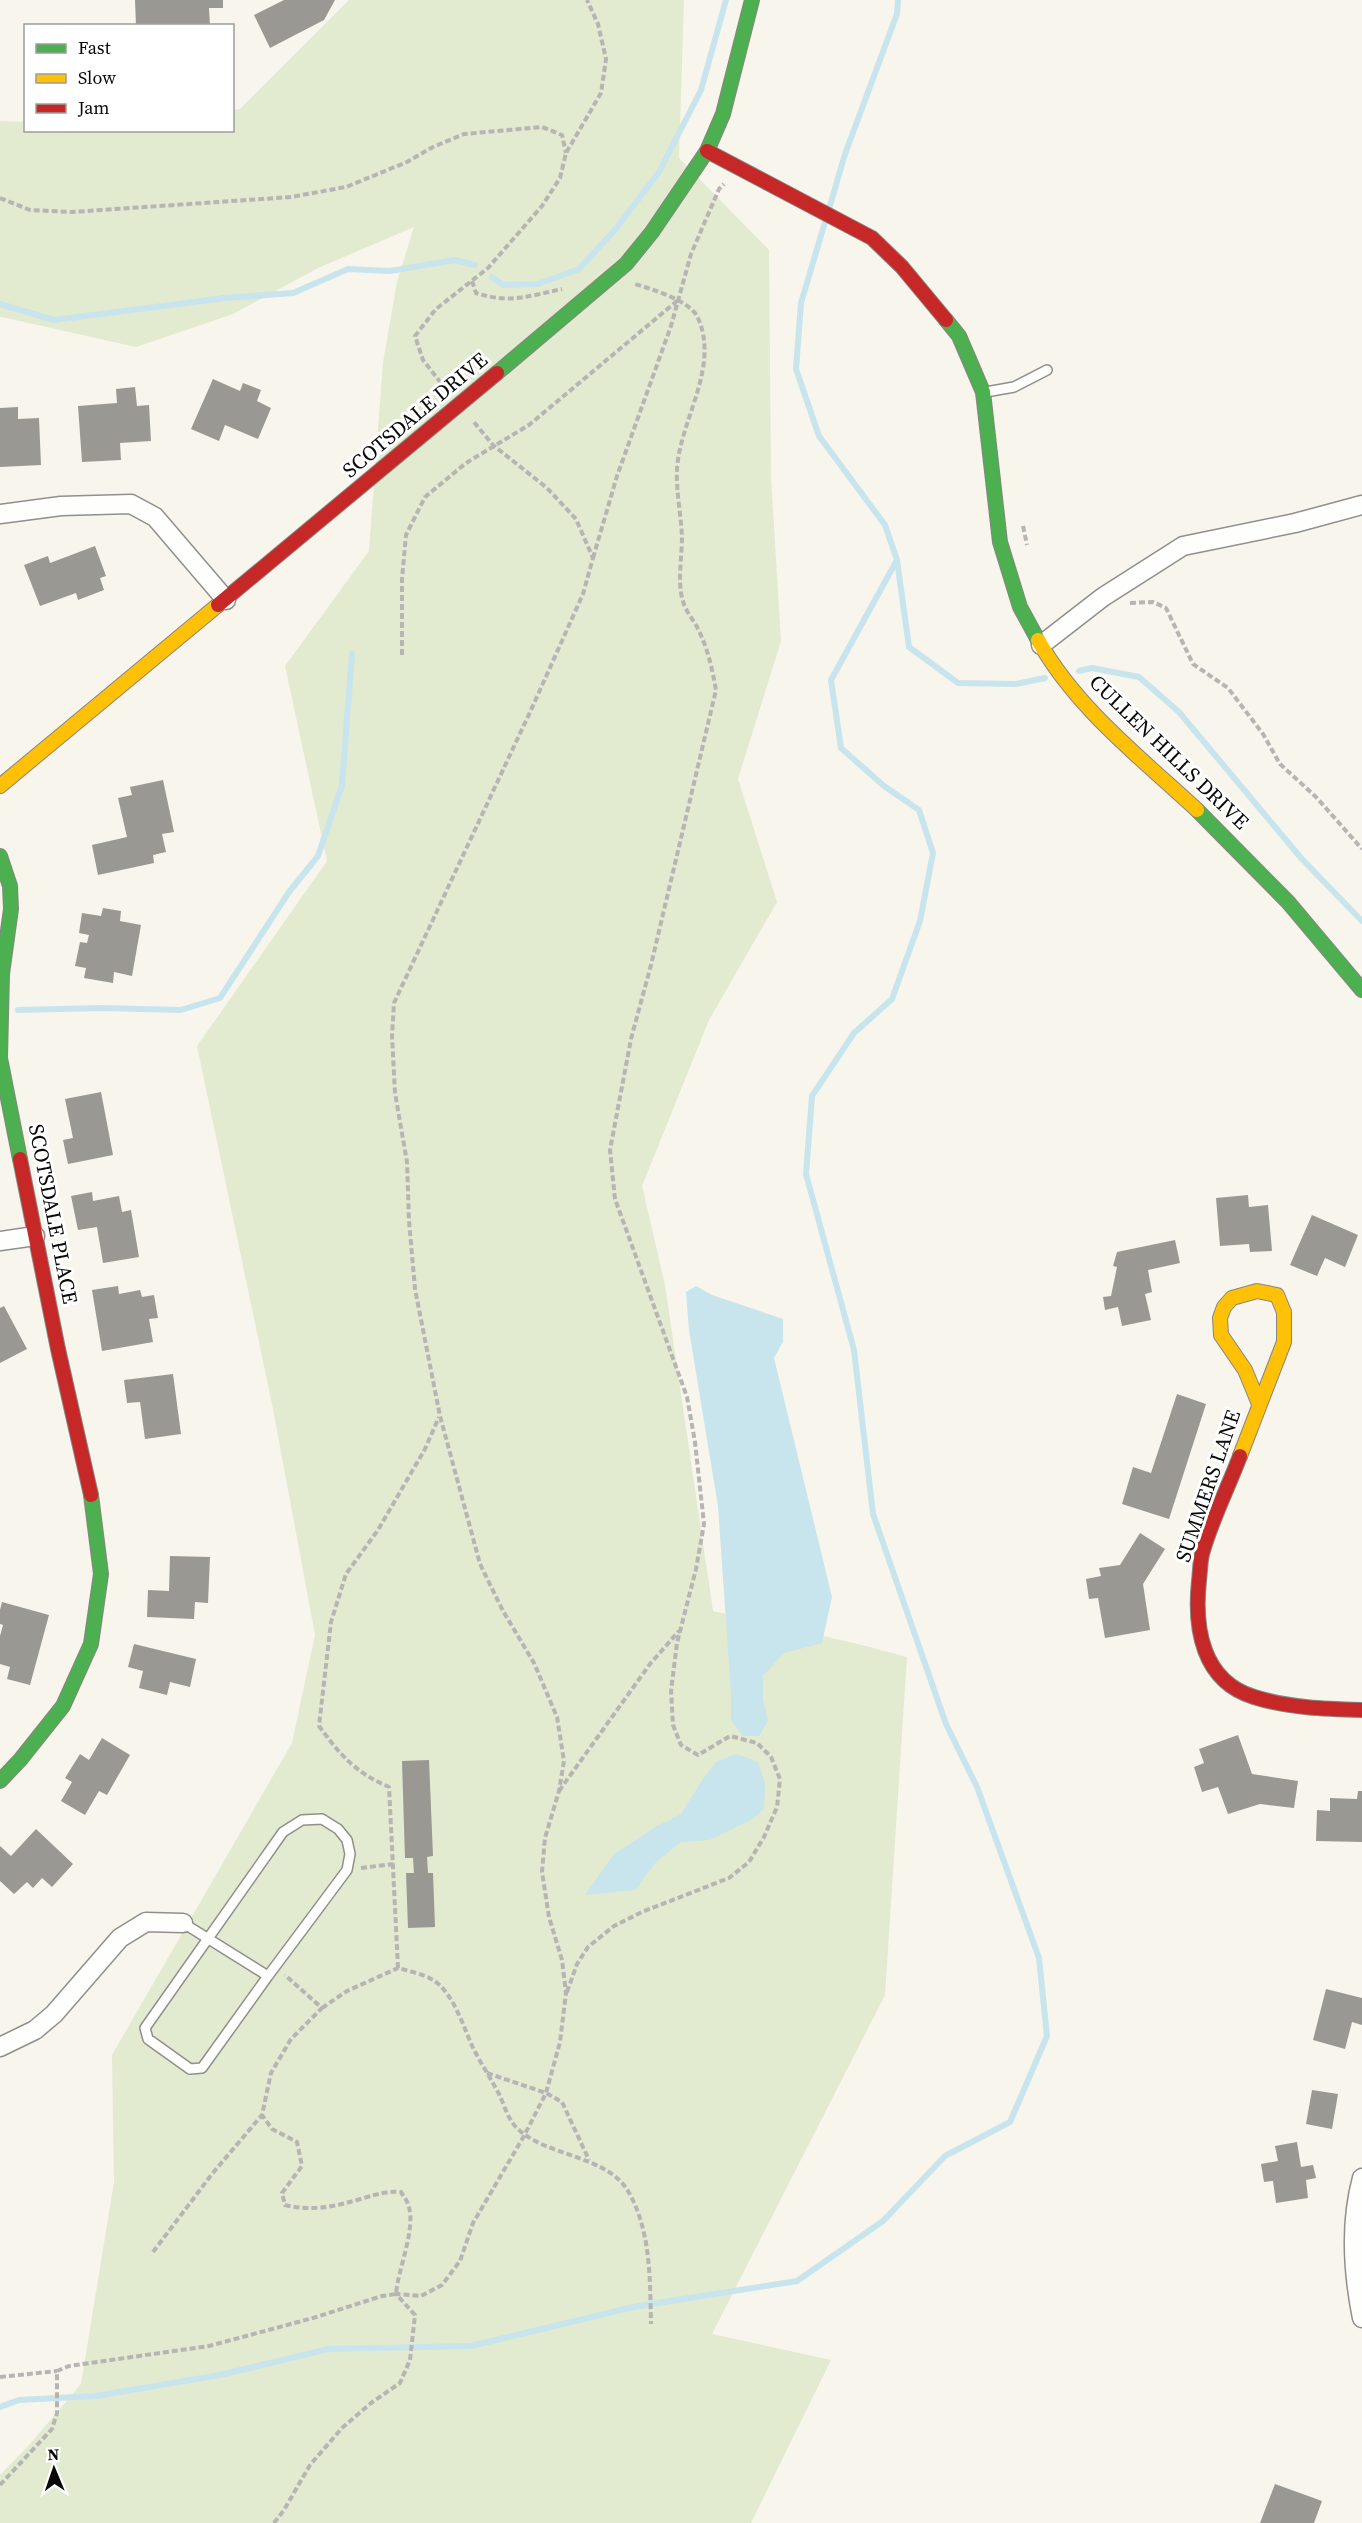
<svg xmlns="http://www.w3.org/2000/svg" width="1362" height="2523" font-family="'Source Serif 4',serif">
	<rect width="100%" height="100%" fill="#f8f5ed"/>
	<path fill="#e2ead0" d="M349,0H684L679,158L769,250L771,478L781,641L738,779L777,902L709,1020L642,1186L665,1285L713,1611L858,1644L907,1657L885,1995L712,2334L831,2360L751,2523H0V2475L30,2444L81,2384L114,2182L112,2055L292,1743L315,1635L273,1409L197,1046L327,861L285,666L369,551L383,362L397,282L414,227L318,268L233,314L136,347L2,317H0V121L25,122L26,130H232L233,110L240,109Z"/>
	<path fill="#c8e4ed" d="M696,1286L712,1295L783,1319V1342L774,1358L832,1597L822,1643L784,1653L763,1676V1699L768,1721L759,1736H743L731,1720V1694L718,1506L689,1330L686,1292Z
		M736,1754L758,1762L765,1783L764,1809L751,1820L709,1840L681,1842L656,1862L635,1890L585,1895L614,1854L657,1826L681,1814L703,1779L716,1762Z"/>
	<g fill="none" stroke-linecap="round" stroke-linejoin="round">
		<path stroke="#c8e4ed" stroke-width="6" d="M829,209L845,154L897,14L898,0
			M492,277L503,285L538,284L579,269L614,231L659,172L701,90L726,0
			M0,304L54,320L225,298L293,293L348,269L390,271L455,260L475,265
			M897,560L909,647L958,683L1016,684L1045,678
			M1079,671L1092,668L1139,677L1179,712L1301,858L1362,921
			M18,1010L102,1008L181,1010L220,998L289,892L318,856L342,785L352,654
			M0,2407L19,2400L96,2396L220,2375L328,2349L471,2346L633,2307L797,2281L883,2221L945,2156L1010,2122L1047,2036L1039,1958L977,1787L946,1724L873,1514L854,1350L806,1174L812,1096L854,1033L892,999L920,921L933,853L919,810L884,786L841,748L831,680L897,560L885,525L819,436L796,369L801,303L825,222"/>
	</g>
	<path fill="#9a9893" d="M135,0H223V8H209L210,26H136Z
		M284,0H335L324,20L270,48L254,15Z
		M213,379L240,391L243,383L261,390L257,401L271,408L258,439L225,425L219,441L191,429Z
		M135,387L137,406L149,405L151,441L120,443L121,460L82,462L78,406L117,403L116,389Z
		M18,407V419L39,418L41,465L0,467V408Z
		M95,546L106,576L100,578L104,590L78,600L76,593L40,606L24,565L48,556L50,563Z
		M163,780L174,832L162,834L166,852L153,855L154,863L98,875L92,845L127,837L118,798L132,795L130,787Z
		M103,908L121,911L120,921L141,925L132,976L114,972L113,983L84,978L86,968L75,966L80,942L87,943L89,935L79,933L82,913L101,916Z
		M101,1092L113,1155L68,1164L63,1140L73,1138L65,1099Z
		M92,1192L93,1201L119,1196L122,1212L131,1210L139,1257L103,1263L97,1227L78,1230L71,1196Z
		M1248,1195L1249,1207L1268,1205L1272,1251L1250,1252L1249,1244L1220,1246L1216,1198Z
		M1312,1215L1358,1235L1345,1267L1325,1258L1317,1276L1290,1265Z
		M1175,1240L1180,1263L1148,1270L1152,1292L1145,1294L1151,1320L1122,1326L1118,1307L1105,1310L1103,1297L1111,1296L1117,1267L1113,1266L1117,1252Z
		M118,1286L119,1294L140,1290L142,1297L154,1295L158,1318L149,1319L153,1342L102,1351L92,1290Z
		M4,1306L27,1349L0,1363V1308Z
		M173,1374L181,1434L145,1439L140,1402L127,1403L124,1380Z
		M1177,1394L1206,1404L1169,1519L1122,1504L1133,1467L1151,1473Z
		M1140,1533L1165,1549L1143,1584L1150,1630L1105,1638L1098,1598L1089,1599L1086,1579L1101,1576L1099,1568L1120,1565Z
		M170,1556L210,1557L208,1603L195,1602L194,1619L147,1617L148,1590L169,1591Z
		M2,1602L49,1615L30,1685L7,1679L10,1667L0,1664V1636L3,1625L0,1624V1610Z
		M134,1644L196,1659L190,1687L170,1682L167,1695L139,1688L143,1671L128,1667Z
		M1238,1735L1252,1774L1298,1781L1294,1808L1260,1804L1228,1814L1218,1787L1202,1792L1194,1767L1204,1763L1199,1749Z
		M102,1738L130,1755L107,1795L99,1791L85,1815L61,1801L72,1782L65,1778L80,1754L89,1760Z
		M429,1760L433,1856L427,1857L428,1873H433L435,1927L408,1928L406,1873H414L413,1858H405L402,1761Z
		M1358,1791H1362V1842L1316,1841L1317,1810L1330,1811V1798L1357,1799Z
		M36,1829L73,1864L52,1887L42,1878L33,1888L27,1882L14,1894L0,1881V1846L11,1856Z
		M1326,1989L1362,1998V2025L1352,2022L1345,2049L1313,2040Z
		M1312,2090L1338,2094L1332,2129L1306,2124Z
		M1297,2142L1301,2167L1313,2165L1316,2178L1306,2180L1308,2198L1276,2203L1273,2181L1264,2182L1261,2164L1278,2161L1275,2146Z
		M1275,2484L1322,2501L1314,2523H1260Z"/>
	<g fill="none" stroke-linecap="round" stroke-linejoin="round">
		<defs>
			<path id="lane" d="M986,392L1014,387L1047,370
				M183,1923L268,1976L347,1870L350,1854L347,1840L338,1829L322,1819L302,1820L283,1832L145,2028L148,2039L190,2069L202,2068L268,1976"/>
			<path id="street" d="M0,514L61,506L131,504L155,517L226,600
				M1041,645L1103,597L1183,546L1295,523L1362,505
				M0,1241L35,1236
				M0,2047L35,2030L54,2014L120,1938L146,1922L183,1923
				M1362,2178C1350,2222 1353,2273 1362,2318"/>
			<path id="fast" d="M946,320L959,336L983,392L1000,542L1020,607L1038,640
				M497,373L626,264L652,232L707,151L723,114L752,0
				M1197,810L1288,902L1362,990
				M0,856L10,886L11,909L2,974L0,1058L20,1159
				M0,1781L20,1760L63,1706L91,1644L101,1574L91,1495"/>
			<path id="slow" d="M1038,640C1076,708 1141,758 1197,810
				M0,786L218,605
				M1240,1456L1284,1342V1312L1277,1295L1257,1291L1232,1298L1224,1307L1220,1318L1221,1335L1245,1370L1259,1404"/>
			<path id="jam" d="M707,151L872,238L902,267L946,320
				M218,605L497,373
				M20,1159L58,1349L91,1495
				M1240,1456C1228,1488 1211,1521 1202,1554C1200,1563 1200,1573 1199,1581C1194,1628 1202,1681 1254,1697C1289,1708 1326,1709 1362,1710"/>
		</defs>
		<use href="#lane" stroke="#918f8c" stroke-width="12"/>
		<use href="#street" stroke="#918f8c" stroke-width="21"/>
		<use href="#fast" stroke="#878682" stroke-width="16"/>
		<use href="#slow" stroke="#878682" stroke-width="16"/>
		<use href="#jam" stroke="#878682" stroke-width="16"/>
		<path stroke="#b6b5b4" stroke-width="4" stroke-dasharray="6 3" stroke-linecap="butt" d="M0,198L30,210L72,212L291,197L346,187L407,162L433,147L464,134L542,127L562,135L566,153
			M472,281L476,293C510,304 529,296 562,289
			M441,383L423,360L415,336L436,309L488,268L542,206L560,178L566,153L601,93L606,59L598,24L587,0
			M1023,526L1027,545
			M593,558L617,476L671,326L691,254L719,189L724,184
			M1130,603L1153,602L1166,608L1193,664L1228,688L1263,734L1280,764L1316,797L1362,849
			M402,655V579L406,535L425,497L466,463L529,425L677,301
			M559,1791L650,1664L679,1631
			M361,1868L393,1864
			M398,1968L389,1787C356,1773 340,1755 319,1726L331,1622L346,1574L378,1530L425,1449L439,1417
			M567,1992L577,1964L588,1947L614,1926L642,1912L729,1878L749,1862L764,1837L777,1807L780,1779L771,1757L757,1743L730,1736L698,1755L681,1745L673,1725L671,1691L677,1643L696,1569L704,1524L695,1442L687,1397L615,1199L610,1150L631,1039L651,965L716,690C712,668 708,649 698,629C694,620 685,611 683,601C677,584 682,556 682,537C681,514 676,492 677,469C680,420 720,367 698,318C691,301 652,289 635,284
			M322,2008L347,1991L398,1968C409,1971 423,1974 433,1980C454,1993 464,2029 474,2050C482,2065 491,2079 499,2094C504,2104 507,2117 515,2126C543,2157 606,2154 628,2191C651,2230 650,2280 651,2324
			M487,2073L546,2093L562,2102L589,2160
			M153,2252L212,2174L262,2115
			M0,2377L57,2371
			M0,2485L52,2429L57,2413V2371L69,2366L209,2346L313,2318L382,2296L396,2294C398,2268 417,2228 408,2204C407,2200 403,2196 401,2192C386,2191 378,2194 364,2198C337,2206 313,2212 285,2205L282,2193L302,2166L297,2142L272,2129L262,2115L271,2073L291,2039L322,2008L285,1975
			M274,2523L284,2510L310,2465L342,2428L371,2403L400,2383L410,2360L415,2315L396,2294L421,2296L442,2285L460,2261L473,2223L524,2136L546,2093L560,2042L566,1993L562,1960L549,1917L542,1872L545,1838L559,1791L564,1761L557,1717L534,1663L503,1611L480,1564L440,1416L415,1289L409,1221L407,1162L395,1093L392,1036L394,1003L531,710L583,594L593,558L576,519L547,488L493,445L473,421"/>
		<use href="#lane" stroke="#fefefc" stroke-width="9"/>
		<use href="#street" stroke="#fefefc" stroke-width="18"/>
		<use href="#fast" stroke="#4caf50" stroke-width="14"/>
		<use href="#slow" stroke="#ffc107" stroke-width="14"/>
		<use href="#jam" stroke="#c62828" stroke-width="14"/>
	</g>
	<g text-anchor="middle" stroke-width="6" stroke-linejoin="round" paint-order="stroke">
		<g font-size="21" fill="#090909" stroke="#fff">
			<text transform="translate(415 415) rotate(-40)" y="7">SCOTSDALE DRIVE</text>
			<text transform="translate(1169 752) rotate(44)" y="7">CULLEN HILLS DRIVE</text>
			<text transform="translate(53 1214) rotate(79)" y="7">SCOTSDALE PLACE</text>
			<text transform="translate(1208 1486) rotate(-71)" y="7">SUMMERS LANE</text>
		</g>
	</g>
	<rect x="24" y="24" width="210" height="108" fill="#ffffff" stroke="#9d9d9d" stroke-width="1.5"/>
	<rect x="36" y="44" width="30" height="9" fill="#4caf50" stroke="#9d9d9d" stroke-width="1.5"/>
	<text x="78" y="54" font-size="18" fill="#090909">Fast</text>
	<rect x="36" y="74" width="30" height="9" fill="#ffc107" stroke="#9d9d9d" stroke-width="1.5"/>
	<text x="78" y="84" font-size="18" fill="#090909">Slow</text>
	<rect x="36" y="104" width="30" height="9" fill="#c62828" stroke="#9d9d9d" stroke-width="1.5"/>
	<text x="78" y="114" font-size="18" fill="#090909">Jam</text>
	<g transform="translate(54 2469) rotate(358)" stroke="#ffffff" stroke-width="4.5" paint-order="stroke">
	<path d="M0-4.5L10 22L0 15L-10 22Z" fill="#090909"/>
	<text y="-9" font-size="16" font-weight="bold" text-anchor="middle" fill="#090909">N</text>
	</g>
</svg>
